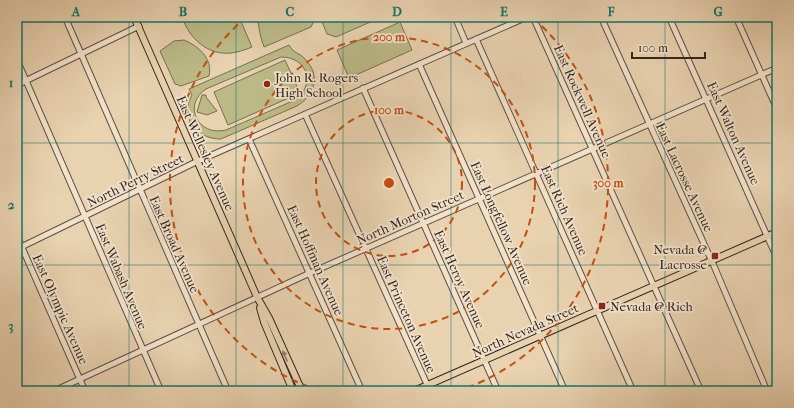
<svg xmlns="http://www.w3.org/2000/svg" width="794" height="408" font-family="'IM FELL French Canon',serif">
	<rect width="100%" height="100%" fill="#e9d2b0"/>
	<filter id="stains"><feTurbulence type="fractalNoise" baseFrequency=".005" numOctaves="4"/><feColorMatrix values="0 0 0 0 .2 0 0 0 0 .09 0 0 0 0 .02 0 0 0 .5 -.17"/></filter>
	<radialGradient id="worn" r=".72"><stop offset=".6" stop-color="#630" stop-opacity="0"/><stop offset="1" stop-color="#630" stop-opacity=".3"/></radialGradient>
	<path fill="#bbba87" stroke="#777052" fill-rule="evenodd" d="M189,17H239L252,47C247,49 242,51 237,52C212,58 192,42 183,20Z
		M257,17H310L313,23L311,27L264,47L261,38Z
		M320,17H382L336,37L327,34Z
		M400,22L412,50L349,78L337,50Z
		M184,40C198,46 213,58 209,76L181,86L175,84L160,51L174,41Z
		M289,45C294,54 299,52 305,59C321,75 315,95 297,106L221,139C196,139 179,118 192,95L189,89ZM281,57C308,57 316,85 295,100L226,130C198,137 182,105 206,89Z
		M285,60L300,93L228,125L214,92Z
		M202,95H206V97L217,111L207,115L197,112Z"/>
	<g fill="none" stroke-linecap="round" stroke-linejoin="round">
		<defs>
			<path id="minor" d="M65,17L228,391
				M455,17L466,43
				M533,17L701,391
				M601,17L714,266L767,391
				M669,17L777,258
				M736,17L777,109
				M476,39L633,391
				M17,60L161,391
				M419,64L565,391
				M17,85L139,26
				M363,88L498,391
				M305,114L430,391
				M249,139L362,391
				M17,236L85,391
				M17,249L198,161L527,17
				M54,391L310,273L777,68"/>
			<path id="major" d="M134,17L257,297L269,318L302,391
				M260,308L264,322L293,391
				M414,391L777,232"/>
		</defs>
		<use href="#minor" stroke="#605042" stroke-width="7"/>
		<use href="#major" stroke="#33251d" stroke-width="8"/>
		<use href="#minor" stroke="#f1e2cc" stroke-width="5"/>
		<use href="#major" stroke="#e9d2b0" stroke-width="6"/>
	</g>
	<defs><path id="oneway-solid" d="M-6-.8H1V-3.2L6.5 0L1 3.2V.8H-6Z"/></defs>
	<use fill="#8e7c66" href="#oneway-solid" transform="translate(285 356) rotate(-114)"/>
	<path fill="none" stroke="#0f766e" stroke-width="1" stroke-opacity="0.55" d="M129,17V391M236,17V391M343,17V391M451,17V391M558,17V391M665,17V391M17,143H777M17,265H777"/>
	<g fill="none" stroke="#c44f0f" stroke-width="2" stroke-dasharray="7 5">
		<circle cx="389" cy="183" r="73"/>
		<circle cx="389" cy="183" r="146"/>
		<path d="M320 391A219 219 0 0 1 245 18M533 18A219 219 0 0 1 458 391"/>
	</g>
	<g fill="#8f2418" stroke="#f1e2cc" stroke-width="1.5">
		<circle cx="267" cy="84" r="4"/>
		<rect x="711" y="252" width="8" height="8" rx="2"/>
		<rect x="598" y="302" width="8" height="8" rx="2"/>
	</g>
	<g text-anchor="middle" stroke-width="3.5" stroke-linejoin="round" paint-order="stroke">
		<g font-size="13" fill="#33251d" stroke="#f1e2cc" text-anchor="start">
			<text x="275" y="82">John R. Rogers<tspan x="275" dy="15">High School</tspan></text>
			<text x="707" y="254" text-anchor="end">Nevada @<tspan x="707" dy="15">Lacrosse</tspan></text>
			<text x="610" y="311">Nevada @ Rich</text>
		</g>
		<g font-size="13" fill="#33251d" stroke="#f1e2cc">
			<text transform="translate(583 101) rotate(66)" y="5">East Rockwell Avenue</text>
			<text transform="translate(734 133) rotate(66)" y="5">East Walton Avenue</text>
			<text transform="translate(206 153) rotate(66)" y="5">East Wellesley Avenue</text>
			<text transform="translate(685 177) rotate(65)" y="5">East Lacrosse Avenue</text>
			<text transform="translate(135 180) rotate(-26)" y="5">North Perry Street</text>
			<text transform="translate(565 210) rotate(66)" y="5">East Rich Avenue</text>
			<text transform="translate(410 217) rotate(-24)" y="5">North Morton Street</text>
			<text transform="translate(502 223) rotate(66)" y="5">East Longfellow Avenue</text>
			<text transform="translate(175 244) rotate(66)" y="5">East Broad Avenue</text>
			<text transform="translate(316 260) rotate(66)" y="5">East Hoffman Avenue</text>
			<text transform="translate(122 276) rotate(67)" y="5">East Wabash Avenue</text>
			<text transform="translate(460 279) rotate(66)" y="5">East Heroy Avenue</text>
			<text transform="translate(61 309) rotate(66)" y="5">East Olympic Avenue</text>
			<text transform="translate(407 314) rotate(66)" y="5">East Princeton Avenue</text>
			<text transform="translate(525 330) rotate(-24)" y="5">North Nevada Street</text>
		</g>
	</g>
	<circle cx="389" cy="183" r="6" fill="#c44f0f" stroke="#f1e2cc" stroke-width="2"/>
	<g font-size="12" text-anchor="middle" font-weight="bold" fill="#c44f0f" stroke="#f1e2cc" stroke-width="3.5" stroke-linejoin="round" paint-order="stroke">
		<text x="389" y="41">200 m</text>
		<text x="389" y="114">100 m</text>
		<text x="608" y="187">300 m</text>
	</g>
	<rect width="794" height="408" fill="none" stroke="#e9d2b0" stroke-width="44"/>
	<path d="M632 52v6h73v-6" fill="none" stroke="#33251d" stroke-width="2"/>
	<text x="638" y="52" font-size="12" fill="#33251d" stroke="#f1e2cc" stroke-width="3" paint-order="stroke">100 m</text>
	<rect x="22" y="22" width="750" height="364" fill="none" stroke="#0f766e" stroke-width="1.5"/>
	<g font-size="13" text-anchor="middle" font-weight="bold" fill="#0f766e">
		<text x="76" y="16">A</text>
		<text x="183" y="16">B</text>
		<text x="290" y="16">C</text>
		<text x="397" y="16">D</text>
		<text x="504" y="16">E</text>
		<text x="611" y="16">F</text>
		<text x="718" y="16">G</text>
		<text x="11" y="87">1</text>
		<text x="11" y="209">2</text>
		<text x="11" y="330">3</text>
	</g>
	<rect width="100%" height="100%" filter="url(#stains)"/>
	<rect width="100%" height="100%" fill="url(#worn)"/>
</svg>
